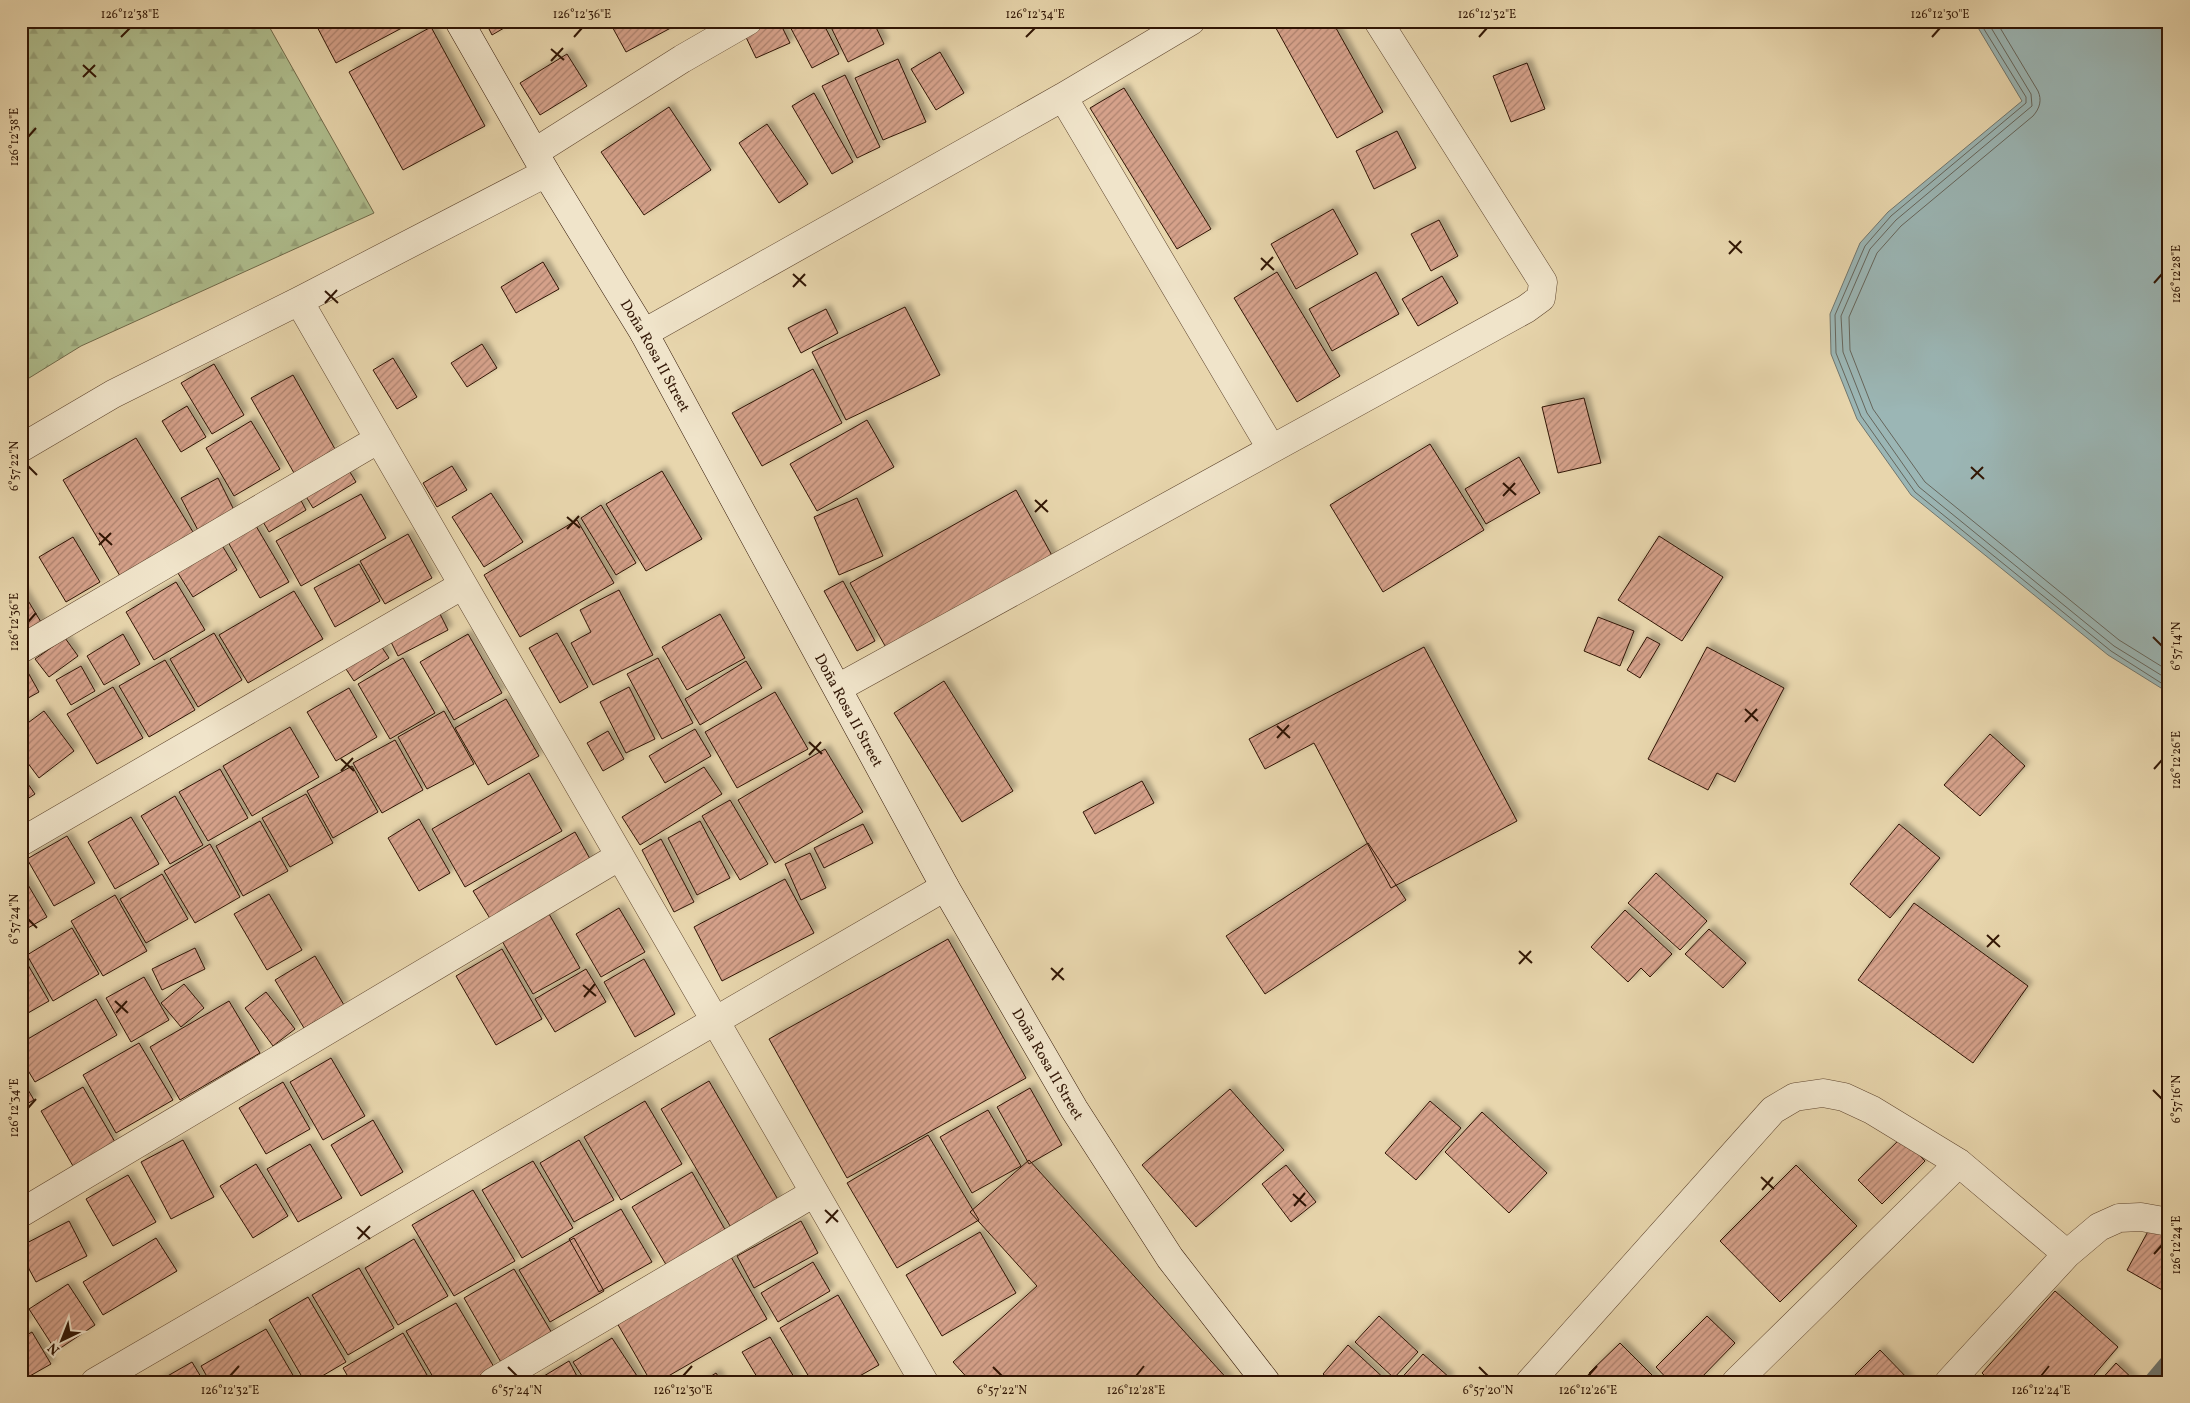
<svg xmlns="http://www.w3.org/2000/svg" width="2190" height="1403" font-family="Vollkorn,serif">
	<defs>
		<pattern id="forest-firs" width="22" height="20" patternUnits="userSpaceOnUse" patternTransform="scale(1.25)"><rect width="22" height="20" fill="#afbf8f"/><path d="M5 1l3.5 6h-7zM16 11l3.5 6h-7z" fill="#97a37a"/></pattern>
		<pattern id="building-hatch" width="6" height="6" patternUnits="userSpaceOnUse" patternTransform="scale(1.25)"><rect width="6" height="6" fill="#d5a18a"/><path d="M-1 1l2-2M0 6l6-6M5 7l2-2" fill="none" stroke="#ad826f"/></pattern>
		<filter id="shadow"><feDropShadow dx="4.5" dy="-4.5" stdDeviation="2.5" flood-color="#0004"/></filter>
	</defs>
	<rect width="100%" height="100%" fill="#e8d6ad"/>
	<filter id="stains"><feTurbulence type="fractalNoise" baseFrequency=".004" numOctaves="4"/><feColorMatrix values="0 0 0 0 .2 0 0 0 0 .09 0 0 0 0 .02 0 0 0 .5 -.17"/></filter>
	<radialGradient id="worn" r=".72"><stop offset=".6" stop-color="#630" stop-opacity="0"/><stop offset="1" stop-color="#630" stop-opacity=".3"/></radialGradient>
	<path fill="url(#forest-firs)" stroke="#706a4a" d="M21,21H266L374,213L81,346L21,383Z"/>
	<path fill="#9bb6b5" stroke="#70766e" d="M1974,21H2169V693L2108,655L1911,495L1857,419L1831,354L1830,314L1860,243L1888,212L2022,101Z"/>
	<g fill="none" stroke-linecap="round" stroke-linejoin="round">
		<path stroke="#66665c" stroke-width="1" d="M1979,21L2026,97V103L1891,216L1865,246L1835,315L1836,353L1861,416L1915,492L2111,651L2169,688
			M1987,21L2031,94L2032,106L1896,220L1870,249L1841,316L1843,352L1867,413L1919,487L2114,646L2169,680
			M1996,21L2038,91C2042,100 2040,108 2033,116L1901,226L1877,253L1849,317L1850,350L1873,409L1925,482L2119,640L2169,671"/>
		<path stroke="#70766e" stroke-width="11" d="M2148,1382L2169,1357"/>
	</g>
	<path fill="url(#building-hatch)" stroke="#301504" filter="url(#shadow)" d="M314,21H415L336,63Z
		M485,21H516L492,35Z
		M609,21H680V23L626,52Z
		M764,21H779L790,43L756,58L743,31Z
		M787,21H822L839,54L812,68Z
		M828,21H873L884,44L848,62Z
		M1272,21H1332L1383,112L1337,138Z
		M431,27L485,126L403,170L349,72Z
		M940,52L964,93L936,110L911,69Z
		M567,54L587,86L540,115L520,83Z
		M898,59L926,122L883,140L855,78Z
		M1527,63L1545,109L1511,122L1493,76Z
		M845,75L880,147L857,158L822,86Z
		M1124,88L1211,229L1177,249L1090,108Z
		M814,93L853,162L832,174L792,106Z
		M669,107L711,170L644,215L601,152Z
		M767,124L808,184L779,203L739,143Z
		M1397,131L1416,168L1374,189L1356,151Z
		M1333,209L1358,254L1296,289L1271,244Z
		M1439,220L1458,256L1431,271L1411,234Z
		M543,262L559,289L516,313L501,287Z
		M1277,272L1340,376L1297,402L1234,298Z
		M1376,272L1399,314L1332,351L1309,309Z
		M1442,276L1458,303L1418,326L1402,299Z
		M905,307L940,375L846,420L812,352Z
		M826,309L838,333L801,353L788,328Z
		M482,344L497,368L467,387L451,363Z
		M393,358L417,397L397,409L373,370Z
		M214,364L244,415L212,434L181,383Z
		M813,369L842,423L762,466L732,413Z
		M293,375L335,449L294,473L251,398Z
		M1584,398L1601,463L1558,473L1542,407Z
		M187,406L206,437L181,452L162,421Z
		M867,420L894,467L817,511L790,464Z
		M251,421L280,469L234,496L206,448Z
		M136,438L196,537L123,581L63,480Z
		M1430,444L1484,530L1383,592L1330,505Z
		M1519,457L1540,493L1486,524L1465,489Z
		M345,464L356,482L313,508L302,490Z
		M452,466L467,490L437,507L423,483Z
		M662,471L702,539L646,571L606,504Z
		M218,478L236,514L200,534L181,498Z
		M1016,490L1055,561L889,653L850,583Z
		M297,493L306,510L269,532L259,515Z
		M491,493L523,542L484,567L452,517Z
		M361,494L386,538L301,586L276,541Z
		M857,498L883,556L839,575L814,517Z
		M601,505L636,563L616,575L581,518Z
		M577,520L614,583L520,637L484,575Z
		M256,526L289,582L260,598L228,542Z
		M408,534L432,578L385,604L360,561Z
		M1659,536L1723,577L1682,641L1618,600Z
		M73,537L100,582L66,602L39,557Z
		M220,542L237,570L193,597L176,570Z
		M359,564L380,601L335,627L314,588Z
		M843,581L875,641L857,651L824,591Z
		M176,582L205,630L154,660L126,612Z
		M21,589L44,627L21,641Z
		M619,590L653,655L593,685L571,643L591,632L580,610Z
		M294,591L323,639L248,683L219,635Z
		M437,608L448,630L398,656L387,634Z
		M720,614L745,658L687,690L662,647Z
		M1598,617L1634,631L1620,666L1584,651Z
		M214,633L242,680L198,707L170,659Z
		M557,633L588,687L560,703L529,648Z
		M123,634L140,664L104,685L87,656Z
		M468,634L502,693L454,720L420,662Z
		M1647,637L1660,644L1640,678L1627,670Z
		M65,638L78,656L49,677L35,659Z
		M377,640L389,658L354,681L342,663Z
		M1424,647L1517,821L1391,888L1314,743L1265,769L1249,739Z
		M1707,647L1784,688L1735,782L1717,773L1708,790L1648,759Z
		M403,658L435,713L390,739L358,684Z
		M658,658L693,723L662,739L627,674Z
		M21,660L39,692L21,702Z
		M165,660L195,710L149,737L119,686Z
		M746,661L762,688L700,725L685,699Z
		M81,666L95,691L71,705L56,680Z
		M944,681L1013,791L962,822L894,713Z
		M113,687L143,738L97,764L67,714Z
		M629,687L655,739L626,753L600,702Z
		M349,688L377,737L336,761L307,712Z
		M775,692L808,749L737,788L705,732Z
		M506,699L539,756L488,785L455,728Z
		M44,711L74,751L39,778L21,754V728Z
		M444,711L474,764L427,789L398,737Z
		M290,727L319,777L252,816L223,766Z
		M695,729L711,756L665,783L649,756Z
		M608,731L624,759L603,771L587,743Z
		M1990,734L2025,766L1980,816L1944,785Z
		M395,740L423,790L382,813L353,763Z
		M825,749L863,812L775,863L738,800Z
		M352,766L378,812L333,838L307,791Z
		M704,767L722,794L640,845L622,817Z
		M220,769L248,818L208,841L179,792Z
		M529,773L562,831L465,887L432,829Z
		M21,774L35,794L21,803Z
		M1142,781L1154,803L1095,834L1083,812Z
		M306,794L333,843L290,867L262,818Z
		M175,796L203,845L170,864L141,816Z
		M730,800L768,864L740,880L702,816Z
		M131,817L159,864L115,889L88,842Z
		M419,819L450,873L419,891L388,838Z
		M260,821L288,871L243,896L216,846Z
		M700,821L730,878L697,895L668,838Z
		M863,824L873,843L824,868L814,848Z
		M1899,824L1940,858L1890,918L1850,884Z
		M575,832L594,866L494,925L473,891Z
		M67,836L95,883L54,906L27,859Z
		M661,839L694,902L674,912L642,850Z
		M1368,843L1406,900L1265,994L1226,936Z
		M210,844L240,897L195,923L164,871Z
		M810,853L826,888L801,900L785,864Z
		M21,873L47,917L21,932Z
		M1656,873L1707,921L1680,950L1628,903Z
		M162,874L188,919L146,943L120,899Z
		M785,879L814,933L722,981L694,927Z
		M269,894L302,950L267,970L234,914Z
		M115,895L147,951L103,976L71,921Z
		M1914,903L2028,986L1973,1063L1858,980Z
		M619,908L645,952L601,977L576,934Z
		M1625,910L1672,954L1650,977L1641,968L1628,982L1591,947Z
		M549,914L580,968L533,994L502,941Z
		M72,928L99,974L53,1001L27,955Z
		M1709,929L1746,963L1723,988L1685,954Z
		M948,939L1026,1078L847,1178L769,1039Z
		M195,948L205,969L162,990L152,969Z
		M502,949L542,1019L496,1045L456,976Z
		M21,953L49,1001L21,1017Z
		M315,956L344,1005L304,1028L275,980Z
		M644,959L675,1014L635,1037L604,982Z
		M586,969L606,1002L555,1032L535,999Z
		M144,977L169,1020L131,1042L106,998Z
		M184,984L204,1008L181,1027L161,1003Z
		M266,992L295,1029L273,1046L245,1008Z
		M96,999L117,1035L35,1082L21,1059V1043Z
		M229,1001L260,1053L180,1100L150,1047Z
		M139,1043L173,1100L116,1133L83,1075Z
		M331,1058L365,1116L323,1140L290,1082Z
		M21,1078L34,1100L21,1107Z
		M709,1081L780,1203L733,1231L661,1109Z
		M283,1082L310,1129L266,1154L239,1108Z
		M83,1087L115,1142L73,1166L41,1111Z
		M1030,1088L1062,1145L1029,1164L997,1107Z
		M1230,1089L1284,1150L1196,1227L1142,1165Z
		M645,1101L682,1164L621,1200L584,1137Z
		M1430,1101L1461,1128L1416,1180L1385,1153Z
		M988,1110L1021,1166L972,1193L940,1137Z
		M1482,1112L1547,1173L1509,1213L1445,1152Z
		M373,1120L403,1172L361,1196L331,1145Z
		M928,1135L979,1220L897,1268L847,1183Z
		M1902,1137L1925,1161L1882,1204L1858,1180Z
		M183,1140L214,1197L171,1219L141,1162Z
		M579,1140L614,1200L574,1222L540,1163Z
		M310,1144L342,1198L298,1222L267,1169Z
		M1029,1160L1230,1382H971L953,1362L1037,1286L970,1212Z
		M533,1161L573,1228L522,1258L482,1190Z
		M256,1164L288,1216L253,1238L220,1186Z
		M1286,1165L1316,1202L1291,1222L1262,1184Z
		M1796,1165L1857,1226L1780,1302L1720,1241Z
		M692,1172L727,1233L668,1268L632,1207Z
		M128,1175L156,1222L113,1246L86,1199Z
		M473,1190L515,1261L454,1296L412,1225Z
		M621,1209L652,1262L599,1292L569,1239Z
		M69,1221L87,1256L36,1282L21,1254V1246Z
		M801,1221L818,1253L754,1288L737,1256Z
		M2152,1224L2169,1233V1283L2164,1291L2127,1270Z
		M980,1232L1016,1293L942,1336L906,1275Z
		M156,1238L177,1271L103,1315L83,1282Z
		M574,1238L604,1291L550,1322L519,1270Z
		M414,1239L448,1296L398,1325L365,1268Z
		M731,1257L767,1319L658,1382H651L617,1323Z
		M813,1262L830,1291L778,1322L761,1293Z
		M359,1268L394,1328L348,1355L312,1295Z
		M514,1269L553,1335L502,1364L464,1298Z
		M68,1284L95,1325L56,1351L29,1309Z
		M2055,1291L2118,1347L2088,1382H1991L1982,1373Z
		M838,1295L879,1365L849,1382H812L780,1328Z
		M308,1297L346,1362L312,1382H305L269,1320Z
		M456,1303L494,1367L469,1382H436L406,1331Z
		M21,1310L28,1322L21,1326Z
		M1379,1316L1418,1352L1394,1378L1355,1342Z
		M1707,1316L1735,1343L1697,1382H1670L1656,1367Z
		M266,1329L297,1382H210L201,1366Z
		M32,1332L51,1364L21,1381V1338Z
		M403,1333L431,1382H351L343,1368Z
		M770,1337L797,1382H760L742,1352Z
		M612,1338L641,1382H586L573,1362Z
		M1620,1343L1659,1382H1597L1589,1373Z
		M1348,1345L1388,1382H1332L1323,1374Z
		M1880,1350L1911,1382H1848Z
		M1423,1354L1450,1378L1447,1382H1398Z
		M569,1361L580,1382H534Z
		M192,1362L204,1382H157Z
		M2116,1363L2136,1382H2099Z
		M716,1373L722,1382H702Z"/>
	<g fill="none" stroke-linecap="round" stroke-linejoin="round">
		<defs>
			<path id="minor" d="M1063,97L1271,448
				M535,152L682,59L748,21
				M299,301L924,1382
				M644,333L1063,97L1191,21
				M21,448L113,394L299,301L546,173
				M21,649L379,439
				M838,688L1526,309L1541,298L1543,282L1378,21
				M21,842L463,585
				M21,1213L620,856
				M95,1382L945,887
				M493,1382L814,1193
				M1530,1382L1773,1110L1795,1097L1823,1093L1844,1097L1872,1110L1959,1163L2067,1254
				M1736,1382L1959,1163
				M1949,1382L2067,1254L2099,1227L2119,1218L2141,1217L2169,1222"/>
			<g id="secondary">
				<path id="s1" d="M459,21L546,173L644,333L945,887L1074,1109L1170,1258L1266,1382"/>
			</g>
		</defs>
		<use href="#minor" stroke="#5e452e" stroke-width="29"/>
		<use href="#secondary" stroke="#301504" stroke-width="29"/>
		<use href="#minor" stroke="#f0e4ca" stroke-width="28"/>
		<use href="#secondary" stroke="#f0e4ca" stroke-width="28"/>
	</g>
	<path fill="none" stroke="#301504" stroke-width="2" d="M121,37L130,28M574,37L582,28M1026,37L1035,28M1479,37L1487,28M1932,37L1940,28M551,49L564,60M551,61L563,48M83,65L96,77M83,77L95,65M28,137L36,128M1729,241L1742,253M1729,254L1741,241M1261,258L1274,270M1261,270L1273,257M793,274L806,286M2154,283L2162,274M793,287L805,274M325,291L338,303M325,303L337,290M28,466L37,475M1971,467L1984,479M1971,479L1983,467M1503,483L1516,495M1503,496L1515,483M1035,500L1048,512M1035,512L1047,500M567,517L580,528M567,529L579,516M99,533L112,545M99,545L111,533M28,622L36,613M2153,637L2162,646M1745,709L1758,721M1745,722L1757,709M1277,726L1290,738M1277,738L1289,725M809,742L822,754M809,755L821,742M341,759L354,771M2154,769L2162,760M341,771L353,758M28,919L37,928M1987,935L2000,947M1987,947L1999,935M1519,951L1532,963M1519,964L1531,951M1051,968L1064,980M1052,980L1063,968M583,985L596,996M584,997L595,984M115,1001L128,1013M116,1013L127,1001M2153,1090L2162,1099M28,1108L36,1099M1761,1177L1774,1189M1762,1190L1773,1177M1293,1194L1306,1206M1294,1206L1305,1193M825,1210L838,1222M826,1223L838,1210M357,1227L370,1239M358,1239L370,1226M2154,1254L2162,1245M508,1367L517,1376M993,1367L1002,1376M1479,1367L1488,1376M230,1376L239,1366M683,1376L692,1366M1136,1376L1144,1366M1588,1376L1597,1366M2041,1376L2049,1366"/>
	<g text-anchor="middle" stroke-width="4.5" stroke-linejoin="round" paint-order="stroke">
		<g font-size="15" fill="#301504" stroke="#f0e4ca">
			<text dy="5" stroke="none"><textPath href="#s1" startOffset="388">Doña Rosa II Street</textPath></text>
			<text dy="5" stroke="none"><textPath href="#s1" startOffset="792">Doña Rosa II Street</textPath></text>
			<text dy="5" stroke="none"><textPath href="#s1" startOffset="1198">Doña Rosa II Street</textPath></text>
		</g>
	</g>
	<rect width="2190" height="1403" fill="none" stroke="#e8d6ad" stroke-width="55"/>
	<g transform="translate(62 1340) rotate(223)" stroke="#f0e4ca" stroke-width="4" paint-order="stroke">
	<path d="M0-4L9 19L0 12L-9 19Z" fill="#301504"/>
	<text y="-8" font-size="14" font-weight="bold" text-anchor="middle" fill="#301504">N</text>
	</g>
	<rect x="28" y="28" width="2134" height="1348" fill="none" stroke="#301504" stroke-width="2"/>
	<g font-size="12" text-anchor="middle" fill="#301504">
		<text x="130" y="18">126°12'38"E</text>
		<text x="582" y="18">126°12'36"E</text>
		<text x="1035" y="18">126°12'34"E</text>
		<text x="1487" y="18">126°12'32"E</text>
		<text x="1940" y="18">126°12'30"E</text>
		<text transform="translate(14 137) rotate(-90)" y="4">126°12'38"E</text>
		<text transform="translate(2176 274) rotate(-90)" y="4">126°12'28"E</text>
		<text transform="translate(14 466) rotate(-90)" y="4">6°57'22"N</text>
		<text transform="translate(14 622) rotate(-90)" y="4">126°12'36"E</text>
		<text transform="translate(2176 646) rotate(-90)" y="4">6°57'14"N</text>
		<text transform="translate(2176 760) rotate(-90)" y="4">126°12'26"E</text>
		<text transform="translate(14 919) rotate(-90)" y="4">6°57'24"N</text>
		<text transform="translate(2176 1099) rotate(-90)" y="4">6°57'16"N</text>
		<text transform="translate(14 1108) rotate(-90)" y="4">126°12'34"E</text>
		<text transform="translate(2176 1245) rotate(-90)" y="4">126°12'24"E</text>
		<text x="230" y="1394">126°12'32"E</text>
		<text x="517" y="1394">6°57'24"N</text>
		<text x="683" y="1394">126°12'30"E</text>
		<text x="1002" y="1394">6°57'22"N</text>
		<text x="1136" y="1394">126°12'28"E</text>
		<text x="1488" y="1394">6°57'20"N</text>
		<text x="1588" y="1394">126°12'26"E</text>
		<text x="2041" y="1394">126°12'24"E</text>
	</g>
	<rect width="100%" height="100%" filter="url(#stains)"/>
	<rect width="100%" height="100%" fill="url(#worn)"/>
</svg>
